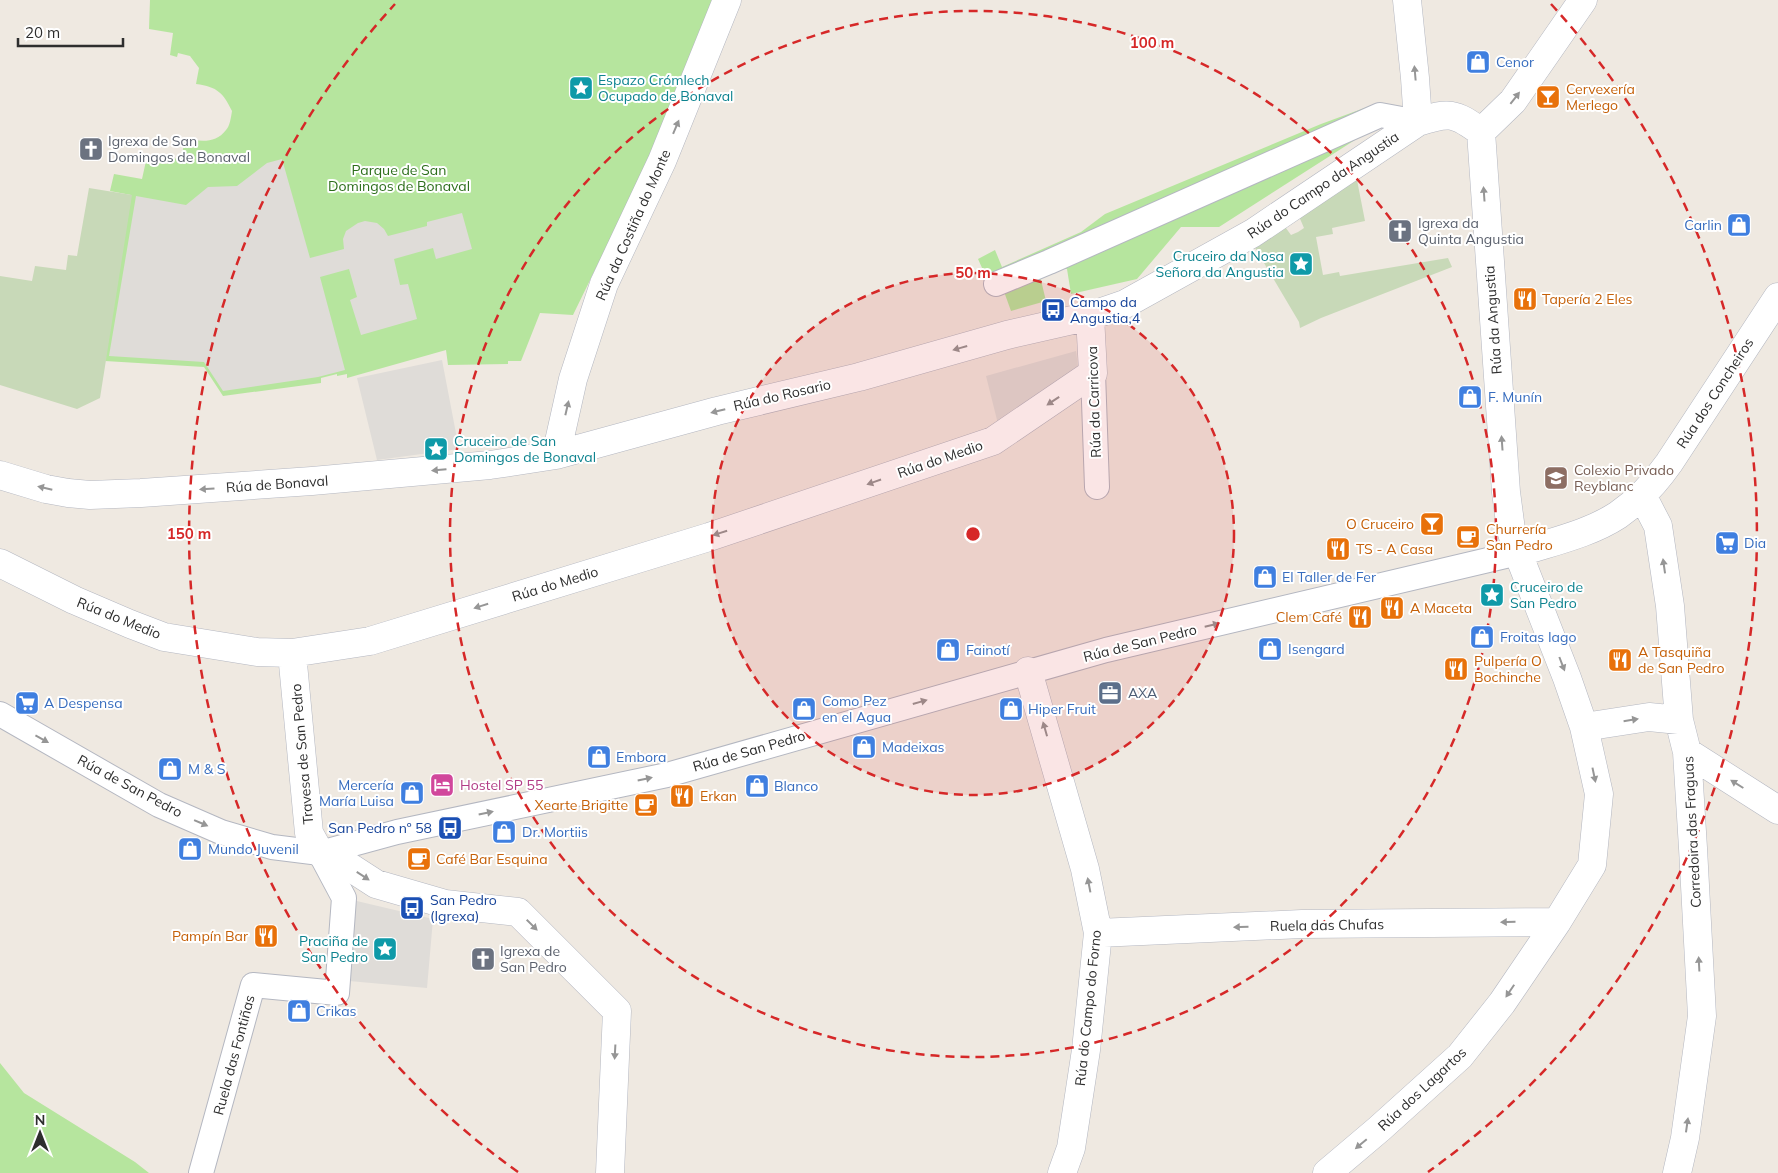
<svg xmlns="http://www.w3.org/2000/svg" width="1778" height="1173" font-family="Mulish,sans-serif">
	<rect width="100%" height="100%" fill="#efe9e1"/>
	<path fill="#b6e59e" d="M150,0H717L672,112L573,315L540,313L521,361H508V364L448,365L446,350L347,378V374L337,376V374L321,378V383L223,396L204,367L105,361L131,195L110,191L114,174L142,179L146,161L167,164V163L182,155L184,143L181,142L182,138C198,141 215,145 226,130C230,126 231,117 232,111C223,93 218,87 196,84L199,68L190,56L178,53L177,57L170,55L173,33L149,29Z
		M1378,103L1380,124L1219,227H1181L1137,279L1071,294L1067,269H1061L1040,276L1046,301L1011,311L998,275L988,281L978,259L995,250L1002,267L1081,232L1105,214L1321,124Z
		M0,1063L24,1093L135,1162L149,1173H0Z"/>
	<path fill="#c8d9b8" d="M1357,180L1365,221L1332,228L1333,234L1316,237L1323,275L1339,272L1340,276L1448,258L1452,267L1321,318L1300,328L1299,322L1254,246L1283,224L1291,235L1298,232L1304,228L1298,214Z
		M89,188L132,195L100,398L77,409L0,385V276L32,281L35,266L66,270L68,255L77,256Z"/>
	<path fill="#dfdcd8" d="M282,159L310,258L344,249L343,239L346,231L358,223L365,221L377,223L384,229L388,236L427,226V222L462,213L472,249L436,259L433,248L394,259L400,285L408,284L417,319L361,335L350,300L357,297L349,269L320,277L345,370L318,377L223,391L204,362L109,356L136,196L186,205L208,187L237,186L267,163Z
		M1076,351L1079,373L998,424L986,376Z
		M442,360L459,449L377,460L357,378Z
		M344,898L433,919L427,988L338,980Z"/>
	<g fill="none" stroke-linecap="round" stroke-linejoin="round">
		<defs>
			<path id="pedestrian" d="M996,284L1049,262L1380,115L1418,122
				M1093,373L1097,487
				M0,714L159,805L221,832L272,847L320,853L397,832L667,775L1106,650L1518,553
				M201,1173L253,985L337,993L344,898L320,853"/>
			<path id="minor" d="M1407,0L1415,78L1418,122
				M556,455L573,379L604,284L662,161L727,0
				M0,475L46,489L68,493L90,495L141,493L312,481L490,465L556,455L717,411L859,377L1007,335L1090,316L1125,304L1253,233L1418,122C1449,112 1454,112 1481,132
				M1642,495L1658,526L1670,606L1679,720L1687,752L1693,848L1702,1016L1685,1138L1677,1173
				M1518,553C1551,542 1589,534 1618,515C1638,501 1655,483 1669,463L1778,297
				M0,563L74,600L130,624L164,637L257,652L292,653L370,641L709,537L993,441L1093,373L1090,316
				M292,653L309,833L320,853L342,862L376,884L445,904L518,912L617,1011L610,1173
				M1028,671L1085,869L1098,933L1086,1050L1071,1148L1062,1173
				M1584,727L1649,717L1679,720
				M1687,752L1778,810
				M1098,933L1302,924L1557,922
				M1327,1173L1379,1129L1460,1056L1502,1003L1557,922L1592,865L1599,794L1584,727L1567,678L1518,553L1511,530L1506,492L1481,132L1513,101L1583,0"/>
		</defs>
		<use href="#pedestrian" stroke="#b4b7c1" stroke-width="26"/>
		<use href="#minor" stroke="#b4b7c1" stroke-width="29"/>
		<use href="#pedestrian" stroke="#fff" stroke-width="24"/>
		<use href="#minor" stroke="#fff" stroke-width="28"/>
	</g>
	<defs><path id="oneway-solid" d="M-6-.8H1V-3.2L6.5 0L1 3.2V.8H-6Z" transform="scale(1.25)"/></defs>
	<g fill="#969696">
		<use href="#oneway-solid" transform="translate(1415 73) rotate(-95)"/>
		<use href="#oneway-solid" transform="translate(1515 98) rotate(-52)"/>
		<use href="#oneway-solid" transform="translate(676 127) rotate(-67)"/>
		<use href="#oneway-solid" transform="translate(1484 194) rotate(-94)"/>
		<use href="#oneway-solid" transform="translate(960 348) rotate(164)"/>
		<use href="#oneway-solid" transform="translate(1053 401) rotate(146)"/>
		<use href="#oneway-solid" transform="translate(567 408) rotate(-77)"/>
		<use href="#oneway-solid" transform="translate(718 411) rotate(166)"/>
		<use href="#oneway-solid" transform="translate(1502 443) rotate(-94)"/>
		<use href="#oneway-solid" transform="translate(439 470) rotate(175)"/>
		<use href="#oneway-solid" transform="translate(874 482) rotate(161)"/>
		<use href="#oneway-solid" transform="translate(45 488) rotate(-167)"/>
		<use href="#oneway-solid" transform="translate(207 489) rotate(176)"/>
		<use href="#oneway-solid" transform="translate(720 533) rotate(162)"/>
		<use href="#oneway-solid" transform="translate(1664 566) rotate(-98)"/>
		<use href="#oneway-solid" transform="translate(481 606) rotate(163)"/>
		<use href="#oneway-solid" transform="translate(1212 625) rotate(-13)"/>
		<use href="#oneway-solid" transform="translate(1562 664) rotate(69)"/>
		<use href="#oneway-solid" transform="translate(920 702) rotate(-16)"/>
		<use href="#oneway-solid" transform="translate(1631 720) rotate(-9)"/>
		<use href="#oneway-solid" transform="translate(1045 729) rotate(-106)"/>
		<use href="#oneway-solid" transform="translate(42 739) rotate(29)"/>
		<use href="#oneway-solid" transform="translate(1594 775) rotate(78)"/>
		<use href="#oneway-solid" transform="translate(645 779) rotate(-12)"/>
		<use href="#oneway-solid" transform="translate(1737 784) rotate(-148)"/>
		<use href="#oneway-solid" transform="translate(486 813) rotate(-12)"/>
		<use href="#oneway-solid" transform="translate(201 823) rotate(23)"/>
		<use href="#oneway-solid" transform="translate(363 876) rotate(33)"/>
		<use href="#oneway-solid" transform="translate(1089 885) rotate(-101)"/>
		<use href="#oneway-solid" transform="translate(1508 922) rotate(179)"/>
		<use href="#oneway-solid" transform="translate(532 925) rotate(45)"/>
		<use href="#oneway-solid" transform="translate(1241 927) rotate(178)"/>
		<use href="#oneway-solid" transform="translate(1699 964) rotate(-93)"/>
		<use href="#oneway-solid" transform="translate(1510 991) rotate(124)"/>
		<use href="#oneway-solid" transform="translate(615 1052) rotate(93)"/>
		<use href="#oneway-solid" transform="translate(1687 1125) rotate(-82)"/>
		<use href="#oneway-solid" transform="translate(1361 1144) rotate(140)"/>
	</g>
	<circle cx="973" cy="534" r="261" fill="#d62828" fill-opacity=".12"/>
	<g fill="none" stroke="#d62828" stroke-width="2.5" stroke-dasharray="9 6">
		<circle cx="973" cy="534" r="261"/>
		<circle cx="973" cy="534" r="523"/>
		<path d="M518 1172A784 784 0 0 1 395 4M1551 4A784 784 0 0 1 1428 1172"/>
	</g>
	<defs>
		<symbol id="shop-square" viewBox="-11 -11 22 22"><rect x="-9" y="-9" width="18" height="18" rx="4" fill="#3f7fe0" stroke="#fff"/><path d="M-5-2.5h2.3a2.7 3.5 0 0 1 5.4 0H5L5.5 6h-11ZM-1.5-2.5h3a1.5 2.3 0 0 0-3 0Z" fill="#fff"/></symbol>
		<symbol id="sight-square" viewBox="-11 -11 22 22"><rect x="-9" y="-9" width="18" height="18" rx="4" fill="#0f9aa8" stroke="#fff"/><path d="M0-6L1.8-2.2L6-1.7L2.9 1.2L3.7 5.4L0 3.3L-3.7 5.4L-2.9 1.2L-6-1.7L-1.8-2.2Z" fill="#fff"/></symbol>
		<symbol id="bar-square" viewBox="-11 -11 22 22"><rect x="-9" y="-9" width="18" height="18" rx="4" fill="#e8710a" stroke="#fff"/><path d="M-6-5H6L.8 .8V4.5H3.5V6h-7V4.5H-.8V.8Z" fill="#fff"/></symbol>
		<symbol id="church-square" viewBox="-11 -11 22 22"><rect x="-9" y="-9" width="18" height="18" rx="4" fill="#6b7280" stroke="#fff"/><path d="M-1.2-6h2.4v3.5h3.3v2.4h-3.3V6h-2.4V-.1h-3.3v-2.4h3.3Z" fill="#fff"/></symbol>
		<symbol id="restaurant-square" viewBox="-11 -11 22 22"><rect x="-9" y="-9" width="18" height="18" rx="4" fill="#e8710a" stroke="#fff"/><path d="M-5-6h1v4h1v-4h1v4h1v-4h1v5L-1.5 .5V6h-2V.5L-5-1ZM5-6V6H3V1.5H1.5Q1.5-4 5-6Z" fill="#fff"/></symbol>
		<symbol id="bus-square" viewBox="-11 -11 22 22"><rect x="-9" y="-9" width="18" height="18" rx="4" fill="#1a4fb4" stroke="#fff"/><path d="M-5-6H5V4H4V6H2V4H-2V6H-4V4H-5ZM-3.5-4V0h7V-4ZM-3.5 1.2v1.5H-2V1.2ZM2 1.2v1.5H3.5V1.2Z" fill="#fff"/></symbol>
		<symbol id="school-square" viewBox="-11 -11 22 22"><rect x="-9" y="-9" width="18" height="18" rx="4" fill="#8d6e63" stroke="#fff"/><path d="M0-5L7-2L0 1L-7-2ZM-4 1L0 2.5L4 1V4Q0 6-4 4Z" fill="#fff"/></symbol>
		<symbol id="cafe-square" viewBox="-11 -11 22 22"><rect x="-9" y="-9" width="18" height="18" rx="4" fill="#e8710a" stroke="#fff"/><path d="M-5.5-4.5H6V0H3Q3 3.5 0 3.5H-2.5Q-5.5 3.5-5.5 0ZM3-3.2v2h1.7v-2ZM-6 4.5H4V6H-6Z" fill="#fff"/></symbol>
		<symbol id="supermarket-square" viewBox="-11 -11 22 22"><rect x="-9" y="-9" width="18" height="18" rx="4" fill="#3f7fe0" stroke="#fff"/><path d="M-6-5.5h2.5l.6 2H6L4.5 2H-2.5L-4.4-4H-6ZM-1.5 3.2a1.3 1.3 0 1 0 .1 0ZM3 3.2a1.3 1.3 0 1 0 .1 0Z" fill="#fff"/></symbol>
		<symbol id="office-square" viewBox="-11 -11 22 22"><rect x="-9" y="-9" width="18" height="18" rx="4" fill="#5c6f8a" stroke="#fff"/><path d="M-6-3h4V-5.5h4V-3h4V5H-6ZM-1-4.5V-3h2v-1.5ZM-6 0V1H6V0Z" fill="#fff"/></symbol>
		<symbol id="hotel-square" viewBox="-11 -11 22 22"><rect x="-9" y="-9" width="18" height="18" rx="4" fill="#d1479c" stroke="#fff"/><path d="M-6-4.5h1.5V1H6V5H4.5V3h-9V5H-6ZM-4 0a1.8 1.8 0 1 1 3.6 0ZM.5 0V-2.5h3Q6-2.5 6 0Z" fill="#fff"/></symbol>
	</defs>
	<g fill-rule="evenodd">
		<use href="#shop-square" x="1464" y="48" width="28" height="28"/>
		<use href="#sight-square" x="567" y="74" width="28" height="28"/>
		<use href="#bar-square" x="1534" y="83" width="28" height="28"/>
		<use href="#church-square" x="77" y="135" width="28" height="28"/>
		<use href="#shop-square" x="1725" y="211" width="28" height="28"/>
		<use href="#church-square" x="1386" y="217" width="28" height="28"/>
		<use href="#sight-square" x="1287" y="250" width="28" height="28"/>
		<use href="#restaurant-square" x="1511" y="285" width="28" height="28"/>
		<use href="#bus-square" x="1039" y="296" width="28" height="28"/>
		<use href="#shop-square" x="1456" y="383" width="28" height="28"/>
		<use href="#sight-square" x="422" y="435" width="28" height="28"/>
		<use href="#school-square" x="1542" y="464" width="28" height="28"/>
		<use href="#bar-square" x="1418" y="510" width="28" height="28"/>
		<use href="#cafe-square" x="1454" y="523" width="28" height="28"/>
		<use href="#supermarket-square" x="1713" y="529" width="28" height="28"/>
		<use href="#restaurant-square" x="1324" y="535" width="28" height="28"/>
		<use href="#shop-square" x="1251" y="563" width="28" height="28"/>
		<use href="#sight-square" x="1478" y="581" width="28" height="28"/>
		<use href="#restaurant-square" x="1378" y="594" width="28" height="28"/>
		<use href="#restaurant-square" x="1346" y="603" width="28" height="28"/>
		<use href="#shop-square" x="1468" y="623" width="28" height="28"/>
		<use href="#shop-square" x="1256" y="635" width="28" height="28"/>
		<use href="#shop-square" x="934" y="636" width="28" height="28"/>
		<use href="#restaurant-square" x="1606" y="646" width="28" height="28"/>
		<use href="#restaurant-square" x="1442" y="655" width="28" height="28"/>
		<use href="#office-square" x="1096" y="679" width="28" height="28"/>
		<use href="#supermarket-square" x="13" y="689" width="28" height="28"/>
		<use href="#shop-square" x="790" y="695" width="28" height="28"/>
		<use href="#shop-square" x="997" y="695" width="28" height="28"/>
		<use href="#shop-square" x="850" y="733" width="28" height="28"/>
		<use href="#shop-square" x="585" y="743" width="28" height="28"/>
		<use href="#shop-square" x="156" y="755" width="28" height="28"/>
		<use href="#hotel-square" x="428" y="771" width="28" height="28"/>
		<use href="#shop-square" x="743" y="772" width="28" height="28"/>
		<use href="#shop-square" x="398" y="779" width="28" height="28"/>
		<use href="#restaurant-square" x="668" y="782" width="28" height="28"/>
		<use href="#cafe-square" x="632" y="791" width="28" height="28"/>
		<use href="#bus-square" x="436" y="814" width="28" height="28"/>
		<use href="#shop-square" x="490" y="818" width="28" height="28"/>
		<use href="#shop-square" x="176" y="835" width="28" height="28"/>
		<use href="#cafe-square" x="405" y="845" width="28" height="28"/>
		<use href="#bus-square" x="398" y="894" width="28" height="28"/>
		<use href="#restaurant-square" x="252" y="922" width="28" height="28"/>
		<use href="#sight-square" x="371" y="935" width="28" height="28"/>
		<use href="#church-square" x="469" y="945" width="28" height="28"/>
		<use href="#shop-square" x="285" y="997" width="28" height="28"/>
	</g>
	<g text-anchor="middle" stroke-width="4" stroke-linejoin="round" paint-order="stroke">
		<g font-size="14" fill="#366cbe" stroke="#fff" text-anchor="start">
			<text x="1496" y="67">Cenor</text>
			<text x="1722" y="230" text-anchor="end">Carlin</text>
			<text x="1488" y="402">F. Munín</text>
			<text x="1744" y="548">Dia</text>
			<text x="1282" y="582">El Taller de Fer</text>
			<text x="1500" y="642">Froitas Iago</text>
			<text x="1288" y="654">Isengard</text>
			<text x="966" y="655">Fainotí</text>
			<text x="822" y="706">Como Pez<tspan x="822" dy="16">en el Agua</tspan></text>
			<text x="44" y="708">A Despensa</text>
			<text x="1028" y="714">Hiper Fruit</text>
			<text x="882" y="752">Madeixas</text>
			<text x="616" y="762">Embora</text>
			<text x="188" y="774">M &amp; S</text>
			<text x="394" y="790" text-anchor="end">Mercería<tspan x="394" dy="16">María Luisa</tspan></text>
			<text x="774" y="791">Blanco</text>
			<text x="522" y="837">Dr. Mortiis</text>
			<text x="208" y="854">Mundo Juvenil</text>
			<text x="316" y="1016">Crikas</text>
		</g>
		<g font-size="14" fill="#0d838f" stroke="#fff" text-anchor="start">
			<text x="598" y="85">Espazo Crómlech<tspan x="598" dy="16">Ocupado de Bonaval</tspan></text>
			<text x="1284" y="261" text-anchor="end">Cruceiro da Nosa<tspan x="1284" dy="16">Señora da Angustia</tspan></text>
			<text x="454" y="446">Cruceiro de San<tspan x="454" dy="16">Domingos de Bonaval</tspan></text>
			<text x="1510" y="592">Cruceiro de<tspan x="1510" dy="16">San Pedro</tspan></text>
			<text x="368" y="946" text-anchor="end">Praciña de<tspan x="368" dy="16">San Pedro</tspan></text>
		</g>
		<g font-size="14" fill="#c56008" stroke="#fff" text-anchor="start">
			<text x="1566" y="94">Cervexería<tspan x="1566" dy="16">Merlego</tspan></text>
			<text x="1542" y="304">Tapería 2 Eles</text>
			<text x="1414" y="529" text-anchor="end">O Cruceiro</text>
			<text x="1486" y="534">Churrería<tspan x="1486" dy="16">San Pedro</tspan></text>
			<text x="1356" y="554">TS - A Casa</text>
			<text x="1410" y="613">A Maceta</text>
			<text x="1342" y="622" text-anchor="end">Clem Café</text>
			<text x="1638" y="657">A Tasquiña<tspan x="1638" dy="16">de San Pedro</tspan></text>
			<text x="1474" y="666">Pulpería O<tspan x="1474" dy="16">Bochinche</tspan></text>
			<text x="700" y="801">Erkan</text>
			<text x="628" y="810" text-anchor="end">Xearte Brigitte</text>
			<text x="436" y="864">Café Bar Esquina</text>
			<text x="248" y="941" text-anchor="end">Pampín Bar</text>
		</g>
		<g font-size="14" fill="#5b616d" stroke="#fff" text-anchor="start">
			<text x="108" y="146">Igrexa de San<tspan x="108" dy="16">Domingos de Bonaval</tspan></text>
			<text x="1418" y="228">Igrexa da<tspan x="1418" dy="16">Quinta Angustia</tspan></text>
			<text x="500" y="956">Igrexa de<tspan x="500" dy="16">San Pedro</tspan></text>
		</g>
		<g font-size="14" fill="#2c6e1b" stroke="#fff">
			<text x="399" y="175">Parque de San<tspan x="399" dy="16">Domingos de Bonaval</tspan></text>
		</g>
		<g font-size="14" fill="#2e2e2e" stroke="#fff">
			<text transform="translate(1323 185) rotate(-34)" y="5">Rúa do Campo da Angustia</text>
			<text transform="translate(633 225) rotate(-66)" y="5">Rúa da Costiña do Monte</text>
			<text transform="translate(1493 320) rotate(-94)" y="5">Rúa da Angustia</text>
			<text transform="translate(1715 393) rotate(-57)" y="5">Rúa dos Concheiros</text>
			<text transform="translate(782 395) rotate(-13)" y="5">Rúa do Rosario</text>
			<text transform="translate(1094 402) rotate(-92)" y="5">Rúa da Carricova</text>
			<text transform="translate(940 459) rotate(-19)" y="5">Rúa do Medio</text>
			<text transform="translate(277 484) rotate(-4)" y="5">Rúa de Bonaval</text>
			<text transform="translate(555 584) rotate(-17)" y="5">Rúa do Medio</text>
			<text transform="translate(119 618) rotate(22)" y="5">Rúa do Medio</text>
			<text transform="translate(1140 643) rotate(-14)" y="5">Rúa de San Pedro</text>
			<text transform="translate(749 751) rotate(-16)" y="5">Rúa de San Pedro</text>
			<text transform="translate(302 754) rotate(-95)" y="5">Travesa de San Pedro</text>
			<text transform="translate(130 786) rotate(28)" y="5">Rúa de San Pedro</text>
			<text transform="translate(1692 832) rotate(-93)" y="5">Corredoira das Fraguas</text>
			<text transform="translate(1327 925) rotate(-1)" y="5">Ruela das Chufas</text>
			<text transform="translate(1088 1008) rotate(-84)" y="5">Rúa do Campo do Forno</text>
			<text transform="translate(234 1055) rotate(-75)" y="5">Ruela das Fontiñas</text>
			<text transform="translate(1422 1089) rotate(-43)" y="5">Rúa dos Lagartos</text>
		</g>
		<g font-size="14" fill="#164399" stroke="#fff" text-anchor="start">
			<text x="1070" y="307">Campo da<tspan x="1070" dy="16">Angustia,4</tspan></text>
			<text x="432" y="833" text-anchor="end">San Pedro nº 58</text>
			<text x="430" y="905">San Pedro<tspan x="430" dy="16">(Igrexa)</tspan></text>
		</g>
		<g font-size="14" fill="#785e54" stroke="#fff" text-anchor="start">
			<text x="1574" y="475">Colexio Privado<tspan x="1574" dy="16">Reyblanc</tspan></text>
		</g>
		<g font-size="14" fill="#4e5e75" stroke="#fff" text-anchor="start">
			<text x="1128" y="698">AXA</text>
		</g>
		<g font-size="14" fill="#b23c85" stroke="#fff" text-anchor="start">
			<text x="460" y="790">Hostel SP 55</text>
		</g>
	</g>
	<circle cx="973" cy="534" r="8" fill="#d62828" stroke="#fff" stroke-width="2.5"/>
	<g font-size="15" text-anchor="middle" font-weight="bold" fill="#d62828" stroke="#fff" stroke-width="4" stroke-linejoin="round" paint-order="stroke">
		<text x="1152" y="48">100 m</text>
		<text x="973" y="278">50 m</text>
		<text x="189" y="539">150 m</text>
	</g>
	<g transform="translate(40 1133)" stroke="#ffffff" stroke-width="4" paint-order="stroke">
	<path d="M0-4L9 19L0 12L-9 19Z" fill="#2e2e2e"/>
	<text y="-8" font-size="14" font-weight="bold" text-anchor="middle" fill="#2e2e2e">N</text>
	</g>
	<path d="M18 38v8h105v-8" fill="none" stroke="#2e2e2e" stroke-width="2.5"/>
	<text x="25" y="38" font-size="15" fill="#2e2e2e" stroke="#ffffff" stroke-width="4" paint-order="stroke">20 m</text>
</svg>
